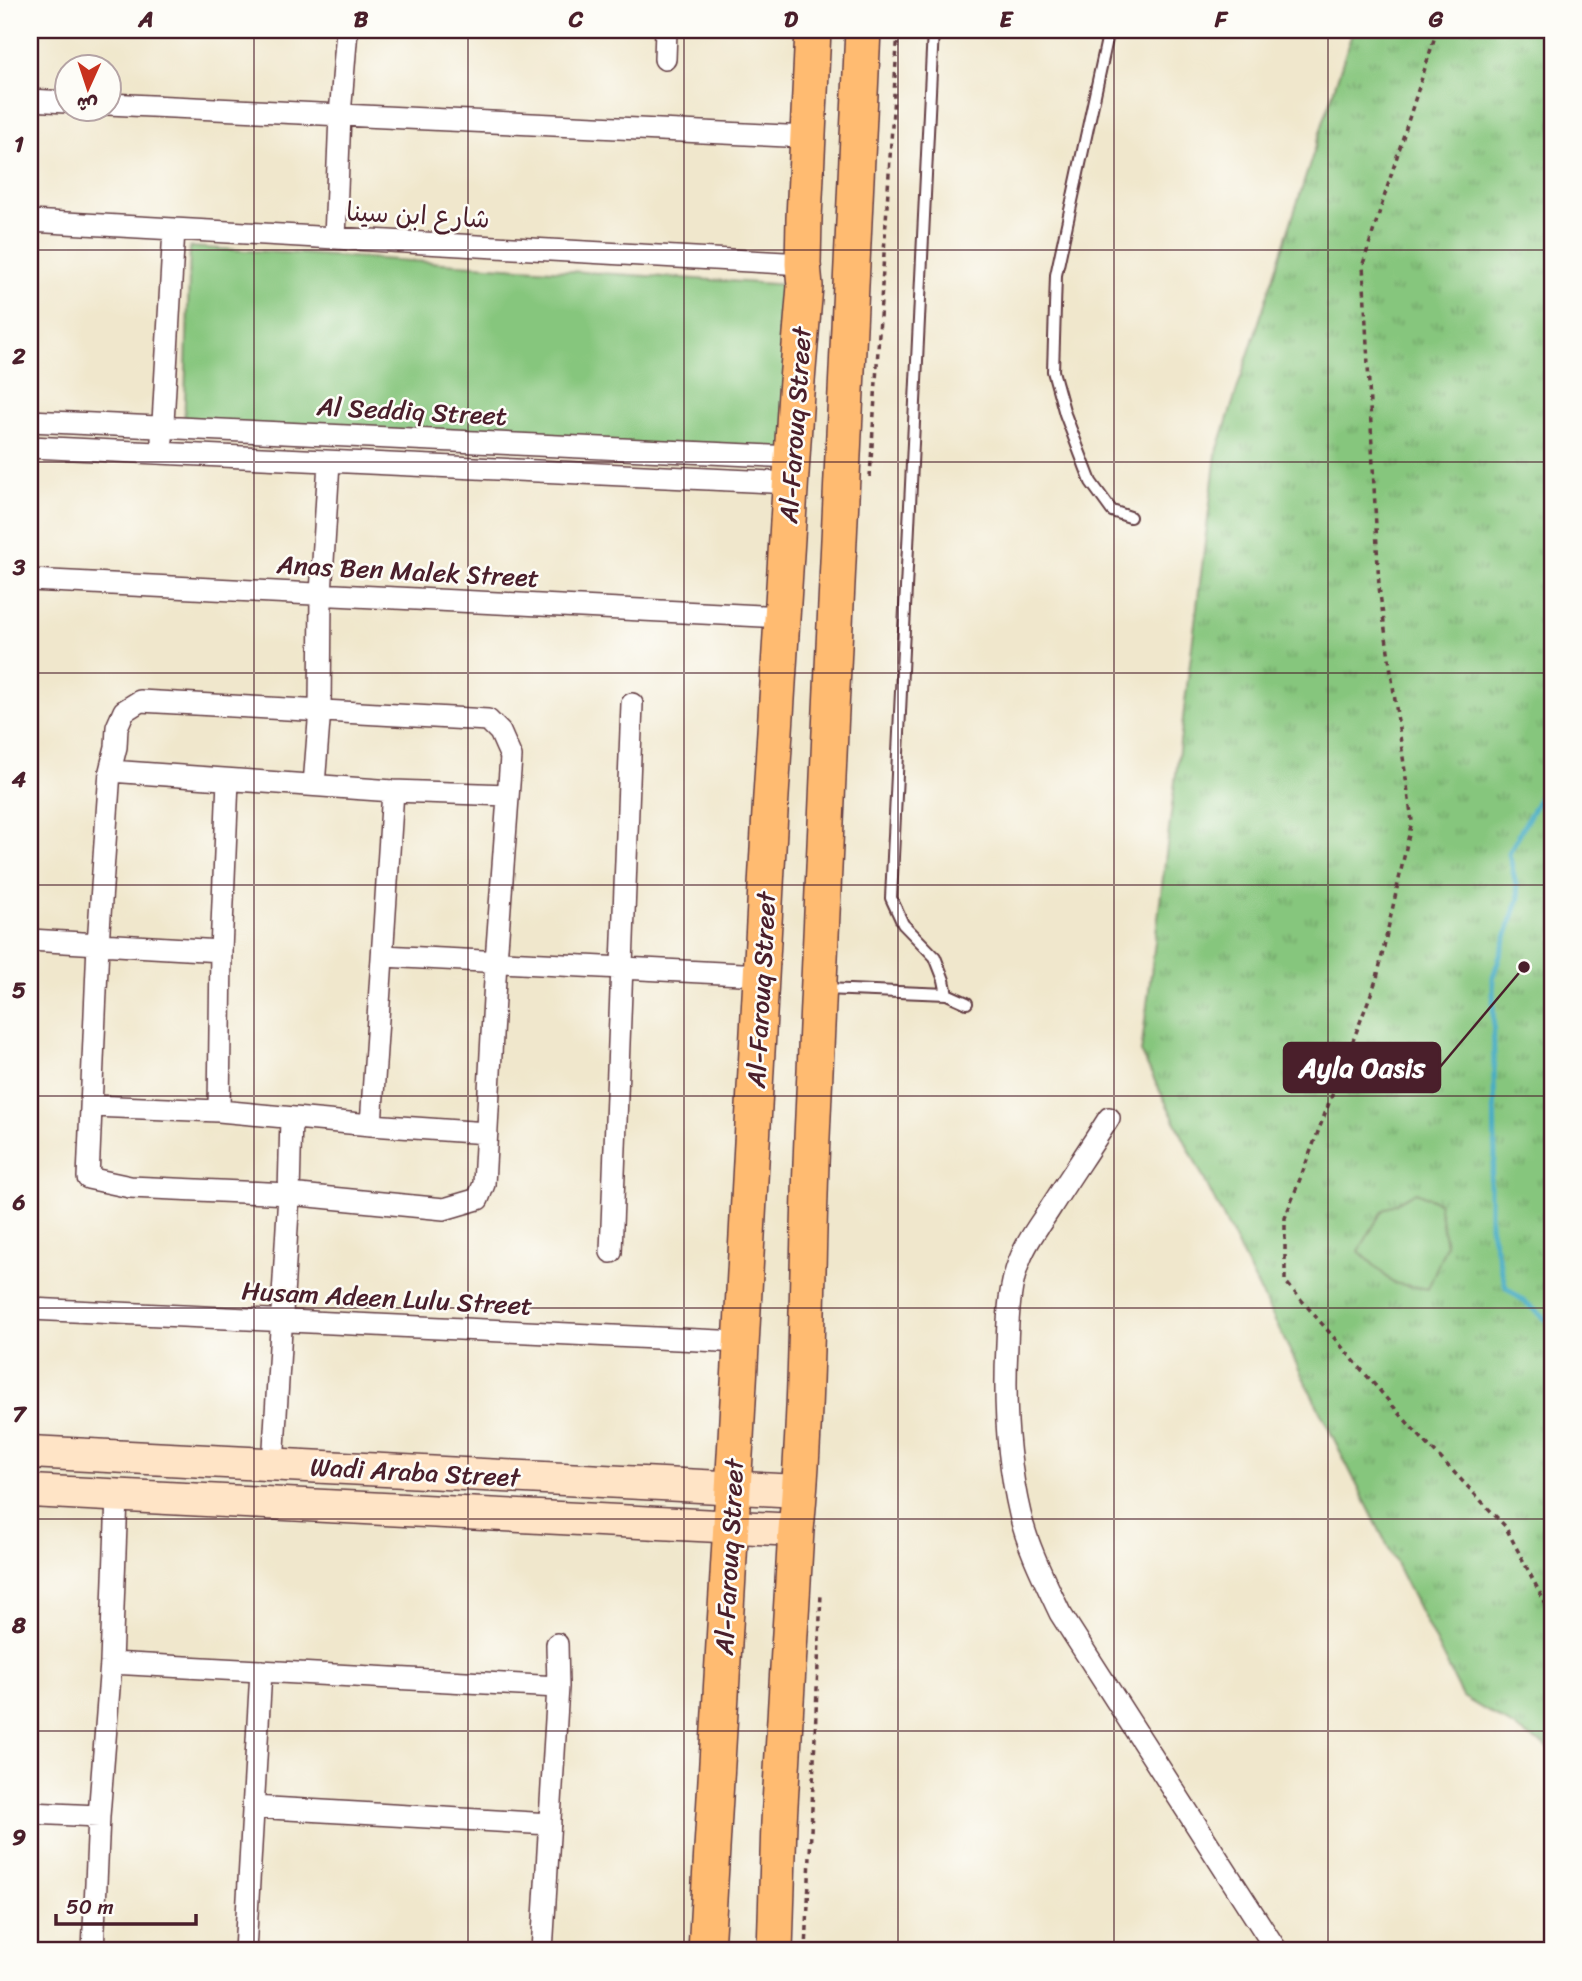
<svg xmlns="http://www.w3.org/2000/svg" width="1582" height="1981" font-family="Sriracha,'Playpen Sans Arabic',sans-serif">
	<defs>
		<pattern id="grass-tufts" width="24" height="20" patternUnits="userSpaceOnUse" patternTransform="scale(1.75)"><rect width="24" height="20" fill="#86c67d"/><path d="M3 7l-1-3M5 7V3M7 7l1-3M15 17l-1-3M17 17v-4M19 17l1-3" fill="none" stroke="#70a067"/></pattern>
	</defs>
	<rect width="100%" height="100%" fill="#fdfcf7"/>
	<filter id="ink" filterUnits="userSpaceOnUse"><feTurbulence type="fractalNoise" baseFrequency=".0143" numOctaves="2"/><feDisplacementMap in="SourceGraphic" scale="14" xChannelSelector="R" yChannelSelector="G"/><feConvolveMatrix kernelMatrix="1 2 1 2 8 2 1 2 1" color-interpolation-filters="sRGB"/></filter>
	<filter id="wash" filterUnits="userSpaceOnUse"><feTurbulence type="fractalNoise" baseFrequency=".00686" numOctaves="4" result="noise"/><feDisplacementMap in="SourceGraphic" scale="28" xChannelSelector="R" yChannelSelector="G"/><feGaussianBlur stdDeviation="1.57" result="paint"/><feColorMatrix in="noise" values="0 0 0 0 0 0 0 0 0 0 0 0 0 0 0 0 0 1.4 0 .05"/><feComposite in="paint" operator="in"/></filter>
	<g filter="url(#wash)">
		<rect width="100%" height="100%" fill="#f0e7cc"/>
		<path fill="url(#grass-tufts)" stroke="#687254" stroke-width="2" d="M1353,30H1552V1750L1463,1697L1141,1053L1216,455Z"/>
		<path fill="#86c67d" stroke="#687254" stroke-width="2" d="M190,247L805,286L792,457L184,429Z
			M1416,1192L1438,1202L1446,1245L1428,1289L1393,1283L1359,1251L1382,1211Z"/>
		<g fill="none" stroke-linecap="round" stroke-linejoin="round">
			<path stroke="#45acc5" stroke-width="5" d="M1552,749L1548,782L1509,853L1519,898L1493,977L1495,1160L1490,1180V1226L1506,1287L1552,1324"/>
		</g>
	</g>
	<g filter="url(#ink)">
		<g fill="none" stroke-linecap="round" stroke-linejoin="round">
			<defs>
				<path id="lane" d="M933,30L891,898L903,924L935,957L944,980L947,994
					M1109,30L1056,275L1053,371L1065,414L1091,482L1112,511L1130,517
					M825,989L947,994L967,1003"/>
				<path id="street" d="M665,59L666,30
					M30,100L66,102
					M108,104L808,137
					M30,221L803,264
					M335,238L340,115L347,30
					M30,421L792,457
					M162,440L174,229
					M30,447L792,483
					M30,580L783,617
					M140,701L488,720L500,732L511,757L496,961L484,1184L478,1199L444,1209L289,1194L130,1187L88,1178L98,944L110,771L116,747L117,727L124,711Z
					M110,771L393,791L508,795
					M314,785L320,709L321,594L329,462
					M30,940L221,951
					M383,956L762,975
					M92,1106L219,1111L371,1125L487,1133
					M219,1111L221,951L228,780
					M1109,1118C1090,1148 1070,1177 1051,1207C1041,1223 1028,1239 1021,1257C1009,1284 1008,1316 1007,1345C1004,1402 1007,1459 1020,1514C1028,1548 1045,1581 1060,1613L1277,1951
					M371,1125L393,791
					M611,1252L632,704
					M30,1309L742,1342
					M273,1465L289,1194L291,1118
					M111,1663L558,1687
					M253,1807L550,1824
					M30,1813L99,1816
					M93,1951L99,1816L111,1663L117,1496
					M245,1951L261,1671
					M542,1951L558,1687L557,1644"/>
				<path id="secondary" d="M30,1452L799,1491
					M30,1491L796,1530"/>
				<path id="primary" d="M706,1951L736,1438L770,812L796,393L805,286L803,264L804,218L813,30
					M775,1951L779,1822L796,1530C809,1393 806,1254 813,1116C830,754 843,392 863,30"/>
			</defs>
			<use href="#lane" stroke="#633d43" stroke-width="14"/>
			<use href="#street" stroke="#633d43" stroke-width="24"/>
			<use href="#secondary" stroke="#633d43" stroke-width="35"/>
			<use href="#primary" stroke="#633d43" stroke-width="38"/>
			<path stroke="#633d43" stroke-width="3.5" stroke-dasharray="5 5" stroke-linecap="butt" d="M1437,30L1363,264L1379,587L1412,821L1377,978L1285,1218V1281L1412,1428L1505,1526L1552,1616
				M870,477L898,30
				M1552,604L1550,621L1552,629
				M806,1951L821,1593"/>
			<use href="#lane" stroke="#fff" stroke-width="10"/>
			<use href="#street" stroke="#fff" stroke-width="21"/>
			<use href="#secondary" stroke="#ffe4c6" stroke-width="32"/>
			<use href="#primary" stroke="#ffbb71" stroke-width="35"/>
		</g>
	</g>
	<path fill="none" stroke="#4a1f2b" stroke-width="2" stroke-opacity="0.55" d="M254,30V1951M468,30V1951M684,30V1951M898,30V1951M1114,30V1951M1328,30V1951M30,250H1552M30,462H1552M30,673H1552M30,885H1552M30,1096H1552M30,1308H1552M30,1519H1552M30,1731H1552"/>
	<g text-anchor="middle" stroke-width="5" stroke-linejoin="round" paint-order="stroke">
		<g font-size="26" fill="#4a1f2b" stroke="#fdfcf7">
			<text transform="translate(418 215) rotate(3)" y="9">شارع ابن سينا</text>
			<text transform="translate(412 411) rotate(3)" y="9">Al Seddiq Street</text>
			<text transform="translate(795 425) rotate(-86)" y="9">Al-Farouq Street</text>
			<text transform="translate(408 571) rotate(3)" y="9">Anas Ben Malek Street</text>
			<text transform="translate(761 990) rotate(-87)" y="9">Al-Farouq Street</text>
			<text transform="translate(387 1298) rotate(3)" y="9">Husam Adeen Lulu Street</text>
			<text transform="translate(415 1472) rotate(3)" y="9">Wadi Araba Street</text>
			<text transform="translate(729 1557) rotate(-87)" y="9">Al-Farouq Street</text>
		</g>
	</g>
	<path fill="none" stroke="#4a1f2b" stroke-width="2.5" d="M1524 967L1440 1067"/>
	<circle fill="#4a1f2b" stroke="#fdfcf7" stroke-width="2.5" cx="1524" cy="967" r="7"/>
	<rect fill="#4a1f2b" stroke="#4a1f2b" stroke-width="2.5" x="1284" y="1043" width="156" height="49" rx="7"/>
	<g font-size="28" text-anchor="middle" font-weight="bold" fill="#fff">
		<text x="1362" y="1077">Ayla Oasis</text>
	</g>
	<rect width="1582" height="1981" fill="none" stroke="#fdfcf7" stroke-width="77"/>
	<g transform="translate(88 88) rotate(183)"><circle r="33" fill="#fdfcf7" stroke="#b5a4a5" stroke-width="2"/>
	<path d="M0-5L12 26L0 18L-12 26Z" fill="#c8321e"/>
	<text y="-10" font-size="19" font-weight="bold" text-anchor="middle" fill="#4a1f2b">ش</text>
	</g>
	<path d="M56 1914v10h140v-10" fill="none" stroke="#4a1f2b" stroke-width="3.5"/>
	<text x="66" y="1914" font-size="21" fill="#4a1f2b" stroke="#fdfcf7" stroke-width="5" paint-order="stroke">50 m</text>
	<rect x="38" y="38" width="1506" height="1904" fill="none" stroke="#4a1f2b" stroke-width="2.5"/>
	<g font-size="23" text-anchor="middle" font-weight="bold" fill="#4a1f2b">
		<text x="146" y="27">A</text>
		<text x="361" y="27">B</text>
		<text x="576" y="27">C</text>
		<text x="791" y="27">D</text>
		<text x="1006" y="27">E</text>
		<text x="1221" y="27">F</text>
		<text x="1436" y="27">G</text>
		<text x="19" y="152">1</text>
		<text x="19" y="364">2</text>
		<text x="19" y="575">3</text>
		<text x="19" y="787">4</text>
		<text x="19" y="998">5</text>
		<text x="19" y="1210">6</text>
		<text x="19" y="1422">7</text>
		<text x="19" y="1633">8</text>
		<text x="19" y="1845">9</text>
	</g>
</svg>
